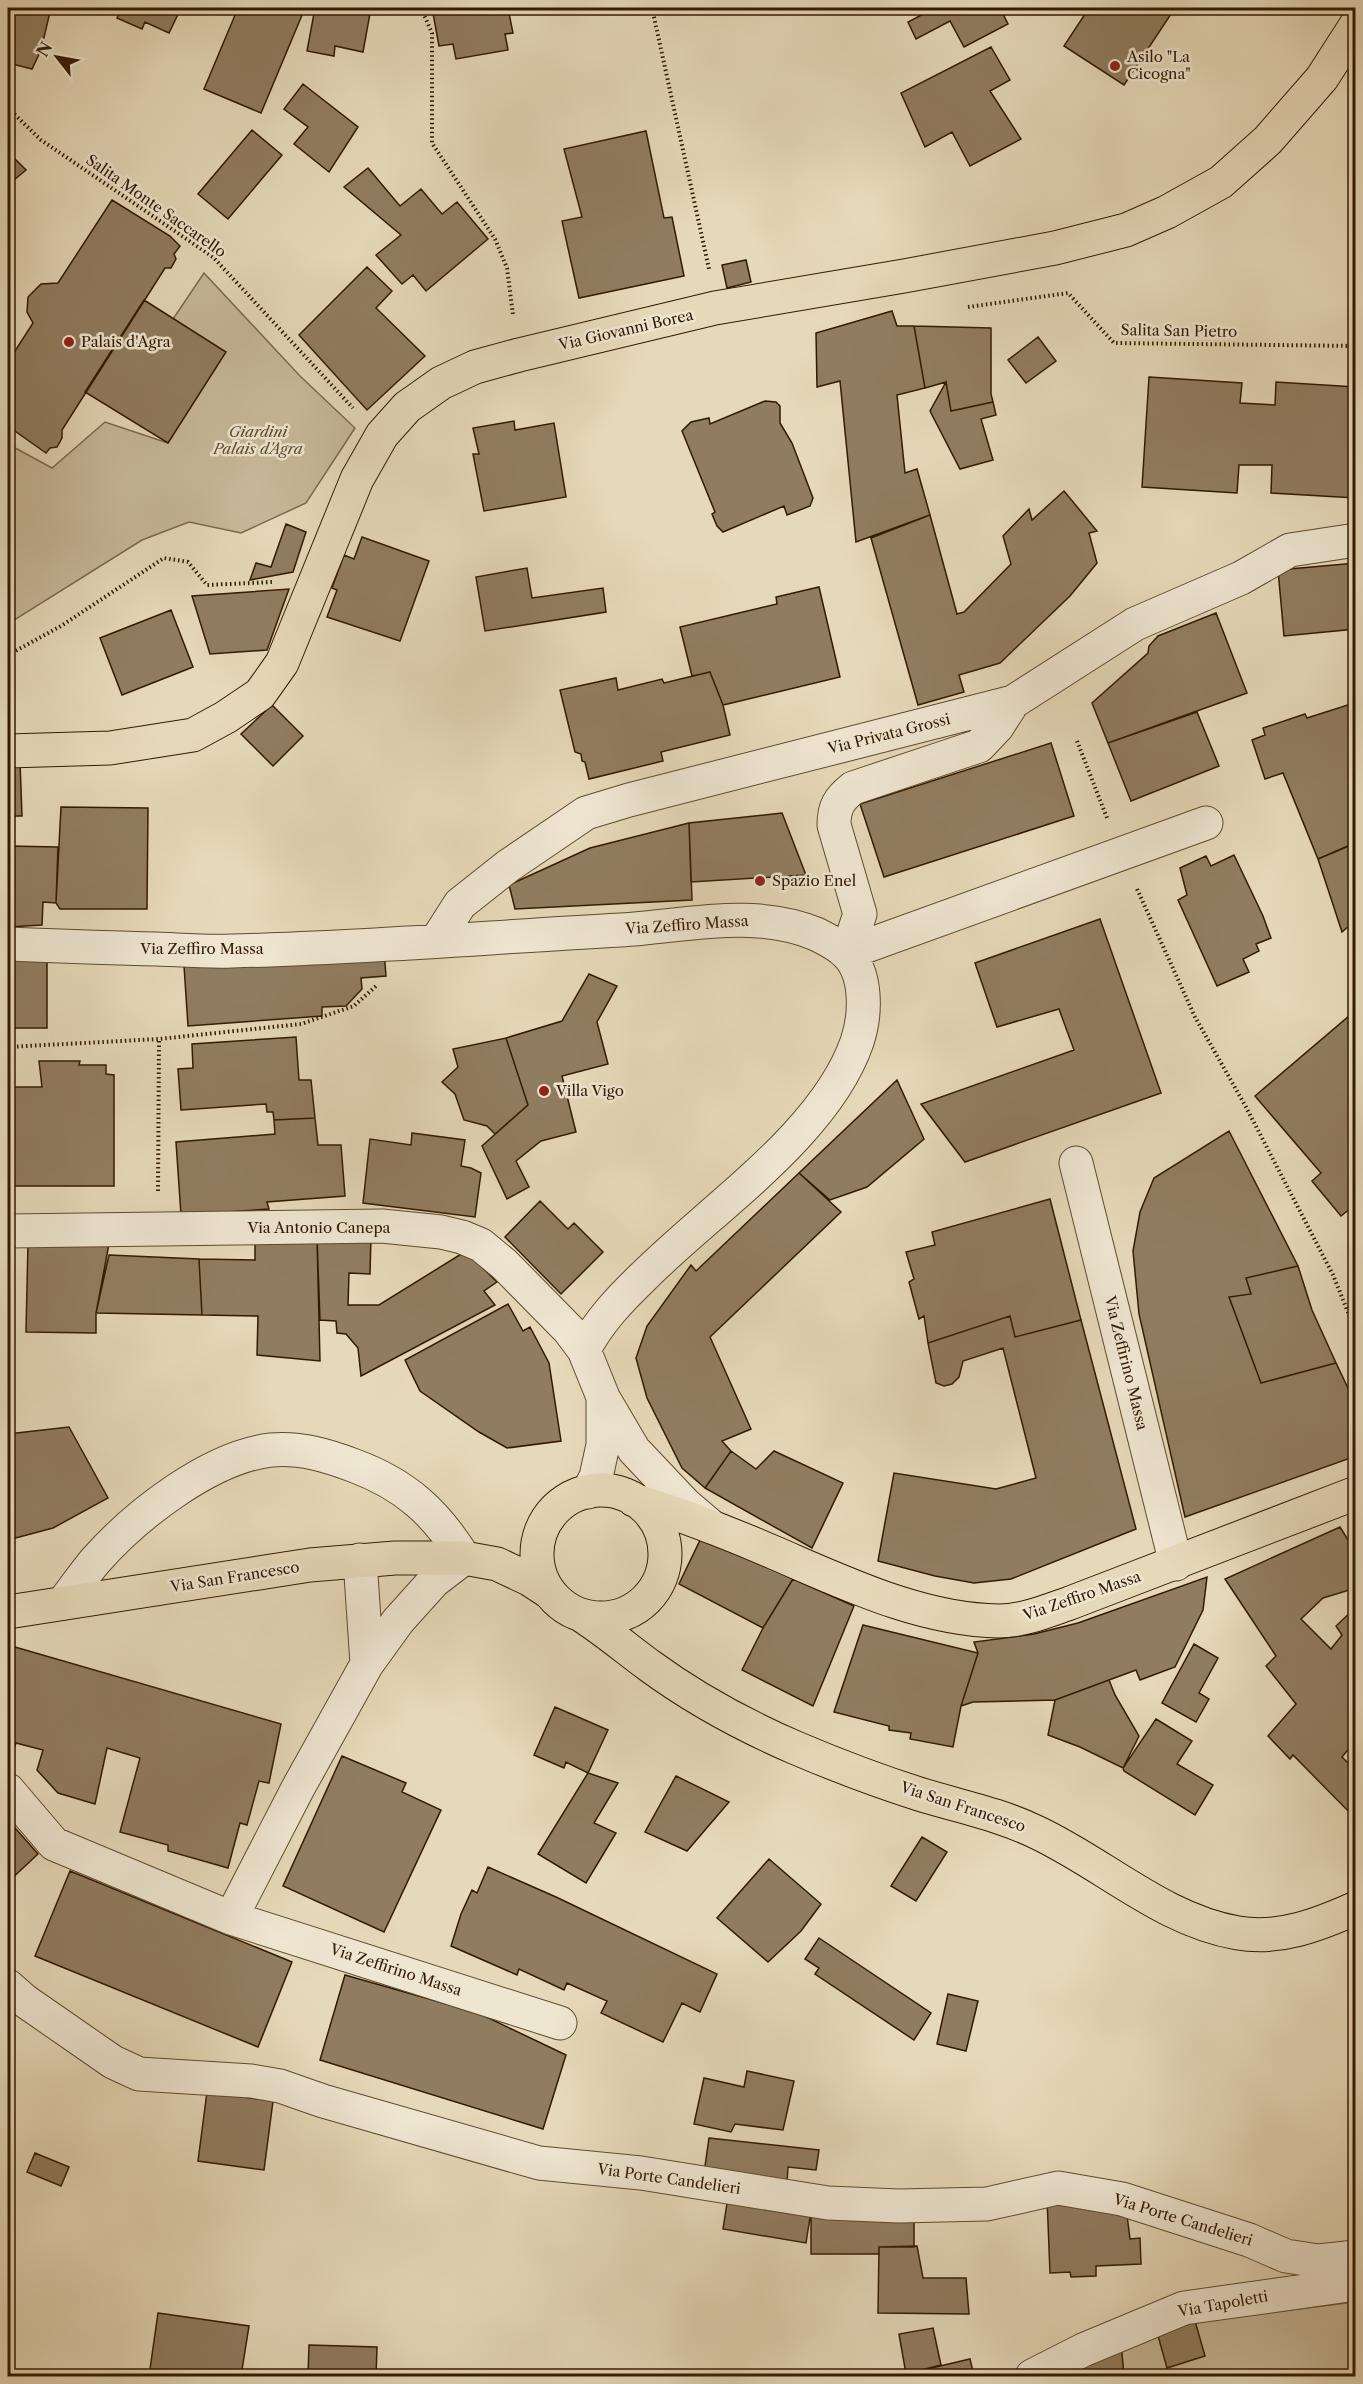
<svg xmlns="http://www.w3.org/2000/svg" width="1363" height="2384" font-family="'Libre Caslon Text',serif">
	<rect width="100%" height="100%" fill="#e6d9b9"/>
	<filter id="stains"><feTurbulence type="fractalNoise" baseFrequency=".00333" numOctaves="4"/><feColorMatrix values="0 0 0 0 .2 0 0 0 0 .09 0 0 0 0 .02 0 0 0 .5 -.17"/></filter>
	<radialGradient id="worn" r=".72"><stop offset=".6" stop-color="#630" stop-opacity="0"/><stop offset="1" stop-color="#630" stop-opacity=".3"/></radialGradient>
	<path fill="#c7b99a" stroke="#7c6a4d" stroke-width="1.5" d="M204,273L300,376L355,428L306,503L241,533L189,522L142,540L8,624V444L52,468L105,422L168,443L225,352L173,319Z
		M1355,2302V2376H1124L1121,2344L1192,2322Z"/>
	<path fill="#907d60" stroke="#321a00" stroke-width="1.5" d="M8,8H51L41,50L32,69L8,63Z
		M121,8H181L169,33L145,22L142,29L117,18Z
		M238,8H305L261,113L204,89Z
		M315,8H371L363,52L335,46L334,56L307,51Z
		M432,8H508L513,33L505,34L508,50L456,59L453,44L439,46Z
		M930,8H1000L1008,24L964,47L950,21L916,39L908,22L931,10Z
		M1089,8H1175L1124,85L1064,46Z
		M991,47L1010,80L990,91L1021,139L970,166L952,132L925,147L901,93Z
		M303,84L358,127L329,172L294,144L308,127L284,109Z
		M252,130L282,155L228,219L198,194Z
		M646,131L664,218L672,217L684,276L579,298L562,221L582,217L564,149Z
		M8,152L26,170L8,185Z
		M368,168L400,206L421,189L442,214L457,202L488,239L426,291L413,275L402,284L376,255L401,235L344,187Z
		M112,200L170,236L180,246L174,254L176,259L171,268H165L62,430V438L57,447L50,448L46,453L8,426V362L33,323L27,312L28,297L41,284L58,283Z
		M746,260L751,282L727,288L722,265Z
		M367,267L392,291L376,308L425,356L367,410L299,335Z
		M144,300L226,352L168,443L85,392Z
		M892,311L897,326H914L925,388L897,395L905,473L917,469L930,515L856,542L840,381L817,387L816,333Z
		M914,326L991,328V394L993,402L951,411L946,382L925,388Z
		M1038,337L1056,361L1026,383L1008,360Z
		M1149,377L1242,383L1240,403L1275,405L1276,382L1356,387V498L1271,493L1272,465H1239L1237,493L1142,487Z
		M946,382L951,411L993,402L996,415L981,419L993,460L960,469L930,411Z
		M765,401L776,402L780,406V423L792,443L813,498L810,506L787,515L784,506L723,532L717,526L712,514L715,512L682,431L691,422L709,418L710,424Z
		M514,421L515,430L554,423L566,497L484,511L473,454H479L473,428Z
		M1064,491L1097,531L1089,533L1097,563L1070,596L1000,663L959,675L964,692L918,705L871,538L930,515L957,614L964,612L1011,564L1003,536L1029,509L1032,520Z
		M286,524L306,532L293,572L250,580L256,563L271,567Z
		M362,537L429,561L400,641L327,617L337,590L332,588L344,555L354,559Z
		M1356,563V629L1284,636L1278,570Z
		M527,568L532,598L603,588L606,612L485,631L476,577Z
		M819,587L840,677L723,705L710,672L692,676L680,627L777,604L776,597Z
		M289,589L267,650L210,654L192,596Z
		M171,610L193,667L122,695L100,638Z
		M1216,613L1247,693L1108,743L1092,703L1148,653L1149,646L1158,636Z
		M710,672L723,705L730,735L661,752L663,761L589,779L585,762L582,761L581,754L575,752L560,690L616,678L618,690L662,679L664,683Z
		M1354,703L1356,843L1318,859L1283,773L1265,779L1252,740L1265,735L1263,728L1305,714L1307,718Z
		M272,705L303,736L273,766L241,734Z
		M1197,712L1219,766L1131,801L1108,743Z
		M1051,743L1074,816L884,877L860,804Z
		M20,762L22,816H8V763Z
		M61,807L148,808L147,909H60L56,903Z
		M782,813L806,875L691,882L689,823Z
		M689,823L692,900L515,909L509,885L590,848Z
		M1350,845L1356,861V920L1342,932L1318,859Z
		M8,846L58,847L56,903L43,902L42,925L8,927Z
		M1234,855L1263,916L1271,938L1256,944L1259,951L1243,959L1249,972L1217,986L1178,900L1187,895L1180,868L1206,856L1211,866Z
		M1100,919L1161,1093L965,1162L921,1104L1074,1050L1059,1009L997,1027L975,963Z
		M384,950L386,976L361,978L362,989L346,1006L322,1007V1016L188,1026L184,966Z
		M47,953V1028H8V954Z
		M589,974L617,986L597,1022L608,1064L562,1076L576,1132L541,1141L516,1161L529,1187L507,1199L482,1146L528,1105L506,1038L562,1021Z
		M1356,1010V1204L1341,1216L1312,1181L1321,1173L1255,1096Z
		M296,1037L299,1080H311L315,1118L274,1120L273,1112H267L266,1104L181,1110L178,1069L193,1068L192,1044Z
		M506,1038L528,1105L495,1134L487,1126L464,1120L455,1094L442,1082L458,1067L453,1049Z
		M39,1061H80L79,1065H106V1074L114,1075V1186H8V1087H42Z
		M897,1080L924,1139L867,1187L830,1200L799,1173Z
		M315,1118L318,1145H341L345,1196L267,1202L269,1209L181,1215L176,1142L275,1134L274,1120Z
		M1229,1131L1298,1266L1246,1278L1251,1294L1229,1297L1261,1383L1336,1363L1356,1405V1456L1185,1517L1139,1314L1133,1251L1140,1212L1154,1178Z
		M412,1133L465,1140L461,1166L471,1168L481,1173L475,1217L363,1203L370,1139L411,1145Z
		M799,1173L841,1212L710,1337L751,1429L722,1441L731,1451L705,1488L682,1468L647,1398L636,1358L647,1326L691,1265L696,1271Z
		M1050,1199L1081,1320L1015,1337L1010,1316L928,1343L924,1316L919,1319L909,1282L914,1279L906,1252L935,1245L932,1232Z
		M540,1201L568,1229L574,1223L603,1252L561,1294L505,1237Z
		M371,1237L370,1274L349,1273L348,1305H379L466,1251L497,1282L484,1291L495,1305L361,1376L358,1348L346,1334L337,1333L336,1321L320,1320L317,1238Z
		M255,1238H317L320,1361L257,1355L258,1316L202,1315L199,1259L255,1260Z
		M28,1242L109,1244L96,1313V1333L26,1332Z
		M109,1255L199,1259L202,1315L96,1313Z
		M1298,1266L1312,1310L1336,1363L1261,1383L1229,1297L1251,1294L1246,1278Z
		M508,1304L523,1331L530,1327L549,1363L561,1441L507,1448L479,1432L420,1391L405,1360Z
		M1010,1316L1015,1337L1081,1320L1136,1529L1011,1579L974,1583L935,1576L878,1561L894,1473L996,1489L1036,1478L1003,1348L963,1361L959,1377L952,1384L944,1386L936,1383L928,1343Z
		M69,1427L108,1498L53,1528L8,1540V1434Z
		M731,1451L756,1469L774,1451L843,1483L812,1548L705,1488Z
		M1340,1527L1356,1553V1588L1323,1598L1301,1619L1331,1649L1342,1635L1336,1626L1356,1607V1740L1342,1757L1356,1771V1819L1293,1755L1290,1759L1268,1736L1296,1704L1266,1666L1276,1656L1225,1579Z
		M703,1534L793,1579L763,1628L679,1584Z
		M1207,1577L1203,1610L1175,1667L1140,1680L1136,1670L1055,1700L973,1702L961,1706L978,1653L974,1642L1034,1634L1078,1623Z
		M793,1579L854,1606L813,1706L742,1670L763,1628Z
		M863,1625L978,1653L961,1706L953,1747L910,1739L911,1733L889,1730V1726L834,1712Z
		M1194,1644L1218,1658L1199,1693L1209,1699L1196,1722L1162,1703Z
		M8,1645L281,1724L269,1783L259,1781L247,1825L240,1823L228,1868L168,1851V1845L120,1832L140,1758L107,1748L95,1804L58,1793L37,1770L43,1750L16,1743L13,1752L8,1745Z
		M1109,1680L1115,1695L1139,1736L1123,1768L1080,1747L1048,1735L1055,1700Z
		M555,1707L608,1730L588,1773L566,1762L564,1768L534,1755Z
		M1156,1719L1192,1741L1177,1764L1213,1785L1195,1815L1124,1771L1123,1768Z
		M342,1756L406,1783L402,1792L441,1810L384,1932L283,1886Z
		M588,1773L618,1783L594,1823L616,1833L586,1883L538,1854Z
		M676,1776L729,1802L687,1851L645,1832Z
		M8,1820L38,1854L8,1882Z
		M922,1837L947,1852L916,1901L891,1886Z
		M769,1859L821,1904L801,1931L768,1962L717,1918Z
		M488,1867L556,1897L717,1974L700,2012L682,2003L663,2042L601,2013L607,2001L567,1983L564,1990L519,1969L517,1975L451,1946L461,1914L472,1890L477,1893Z
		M70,1871L292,1962L258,2047L35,1956Z
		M819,1938L931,2013L914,2040L815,1974L819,1968L805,1959Z
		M345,1975L478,2013L566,2055L543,2129L320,2060Z
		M948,1994L978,2001L966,2051L937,2044Z
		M747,2071L794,2081L783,2130L735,2124L731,2132L694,2124L704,2078L744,2087Z
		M207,2092L273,2101L264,2170L198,2161Z
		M709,2138L819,2150L816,2170L788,2167L787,2183L704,2173Z
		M35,2153L69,2167L61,2186L27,2172Z
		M728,2197L811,2211L806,2243L723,2229Z
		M1047,2198L1126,2207L1130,2239L1140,2238L1141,2264L1096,2266V2276L1071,2277L1070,2272L1050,2273Z
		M811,2211L914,2212V2247H879V2254H811Z
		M917,2246L923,2278H966L969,2314L878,2313L879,2247Z
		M158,2313L249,2326L241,2376H149Z
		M1195,2321L1205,2356L1167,2368L1157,2332Z
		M933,2328L941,2365L906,2374L899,2334Z
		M1121,2344L1124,2376H1040Z
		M309,2345L377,2347L376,2376H308Z
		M970,2359L974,2376H906V2374Z"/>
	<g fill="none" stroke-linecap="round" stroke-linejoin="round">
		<defs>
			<path id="minor" d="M437,940L460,904L508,866L586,813L629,800L1013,702L1135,624L1241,578L1290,550L1356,540
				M8,944C57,946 107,948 157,949C182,950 208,952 232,951C362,948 491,937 621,930C685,926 754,908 816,934C826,939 837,944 845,952C868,972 866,1015 857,1042C825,1134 712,1208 644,1276C621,1298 598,1322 584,1350
				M847,953L1206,823
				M847,953L860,914L834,825C834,807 839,799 853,788L979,746L997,727L1013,702
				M1076,1163L1176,1564
				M8,1231L382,1226L441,1232L462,1237L481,1245L504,1264L569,1330L584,1350L603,1397V1445L596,1477L588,1492
				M604,1399L634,1450L685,1504L712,1527
				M63,1603C74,1589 84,1574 96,1560C136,1515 210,1457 271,1450C300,1447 329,1456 355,1466C406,1485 436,1513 464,1558L434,1581L398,1621L367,1664L360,1560
				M8,1790L54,1844L231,1918L298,1788L367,1664
				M231,1918L560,2023
				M8,1986L25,2001L113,2062L139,2074L251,2081L280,2086L323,2101L539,2163L641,2173L828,2203L899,2206L987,2204L1058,2188L1122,2199L1249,2240L1286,2256L1318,2261L1356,2257
				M1032,2376L1083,2350L1184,2308L1356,2284"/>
			<path id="major" d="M8,751L110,748L193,735L226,717L260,694L282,663L357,479L382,435L407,407L441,383L475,367L519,355L715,308L904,276L1055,248L1126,230L1167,212L1221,182L1268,140L1322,78L1356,25
				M537 1554a64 64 0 1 1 128 0a64 64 0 1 1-128 0Z
				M634,1500C682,1515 729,1533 775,1553C845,1583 921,1620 999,1621C1023,1621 1047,1611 1070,1603L1356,1493
				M8,1612L310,1565L395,1558H464L497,1564L529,1579L549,1592
				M584,1617C607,1632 628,1650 650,1666C695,1699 745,1726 796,1748C836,1765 878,1781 919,1794C958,1806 999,1814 1036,1832C1103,1863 1162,1920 1238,1933C1279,1940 1318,1925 1356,1908"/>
		</defs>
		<use href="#minor" stroke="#5f4a2e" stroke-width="35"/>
		<use href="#major" stroke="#321a00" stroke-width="35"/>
		<path stroke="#321a00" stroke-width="4" stroke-dasharray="1.5 3" stroke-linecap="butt" d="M421,8L432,33V143L495,239L507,268L513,315
			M652,8L709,269
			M8,108L41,140L213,257L353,408
			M968,307L1068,293L1114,343L1356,346
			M8,655L61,626L164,558L188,562L207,585L273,582
			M1077,741L1107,818
			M1137,889L1195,1017L1246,1107L1333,1275L1356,1332
			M8,1047L159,1039L301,1024L354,1006L376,986
			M158,1191L159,1039"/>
		<use href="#minor" stroke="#efe6d2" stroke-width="33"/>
		<use href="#major" stroke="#e6d9b9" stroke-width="33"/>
	</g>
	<g fill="#8f2418" stroke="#efe6d2" stroke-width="2">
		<circle cx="1115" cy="66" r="6"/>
		<circle cx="69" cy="342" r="6"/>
		<circle cx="760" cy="881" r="6"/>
		<circle cx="544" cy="1091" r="6"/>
	</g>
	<g text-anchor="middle" stroke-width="5" stroke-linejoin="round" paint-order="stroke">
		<g font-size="15" fill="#321a00" stroke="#efe6d2" text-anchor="start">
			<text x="1127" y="62">Asilo "La<tspan x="1127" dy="17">Cicogna"</tspan></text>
			<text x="81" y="347">Palais d'Agra</text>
			<text x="772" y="886">Spazio Enel</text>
			<text x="556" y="1096">Villa Vigo</text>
		</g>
		<g font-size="15" fill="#321a00" stroke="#efe6d2">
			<text transform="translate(156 206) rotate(35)" y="5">Salita Monte Saccarello</text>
			<text transform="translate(626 330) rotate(-13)" y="5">Via Giovanni Borea</text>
			<text transform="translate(1179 331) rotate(1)" y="5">Salita San Pietro</text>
			<text transform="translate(889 734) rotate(-14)" y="5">Via Privata Grossi</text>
			<text transform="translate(687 925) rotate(-4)" y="5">Via Zeffiro Massa</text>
			<text x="202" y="954">Via Zeffiro Massa</text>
			<text x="319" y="1233">Via Antonio Canepa</text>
			<text transform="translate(1126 1363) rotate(76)" y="5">Via Zeffirino Massa</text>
			<text transform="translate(235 1577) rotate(-9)" y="5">Via San Francesco</text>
			<text transform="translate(1082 1596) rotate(-19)" y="5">Via Zeffiro Massa</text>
			<text transform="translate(963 1807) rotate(18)" y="5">Via San Francesco</text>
			<text transform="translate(396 1970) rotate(18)" y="5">Via Zeffirino Massa</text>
			<text transform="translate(669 2179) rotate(8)" y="5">Via Porte Candelieri</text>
			<text transform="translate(1183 2220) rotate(17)" y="5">Via Porte Candelieri</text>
			<text transform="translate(1223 2304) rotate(-10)" y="5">Via Tapoletti</text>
		</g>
		<g font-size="15" font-style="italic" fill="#5f4a2e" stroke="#efe6d2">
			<text x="258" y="437">Giardini<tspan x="258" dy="17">Palais d'Agra</tspan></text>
		</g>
	</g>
	<rect width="1363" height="2384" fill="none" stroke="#e6d9b9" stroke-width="30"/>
	<rect x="9" y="9" width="1345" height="2366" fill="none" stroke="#321a00" stroke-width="3"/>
	<rect x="15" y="15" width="1333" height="2354" fill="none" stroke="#321a00" stroke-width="1.5"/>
	<g transform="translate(57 57) rotate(301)" stroke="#efe6d2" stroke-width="4.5" paint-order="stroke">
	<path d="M0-4.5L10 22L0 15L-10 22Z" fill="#321a00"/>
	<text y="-9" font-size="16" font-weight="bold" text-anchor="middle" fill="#321a00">N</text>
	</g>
	<rect width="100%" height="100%" filter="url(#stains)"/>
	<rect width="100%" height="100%" fill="url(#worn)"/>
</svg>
